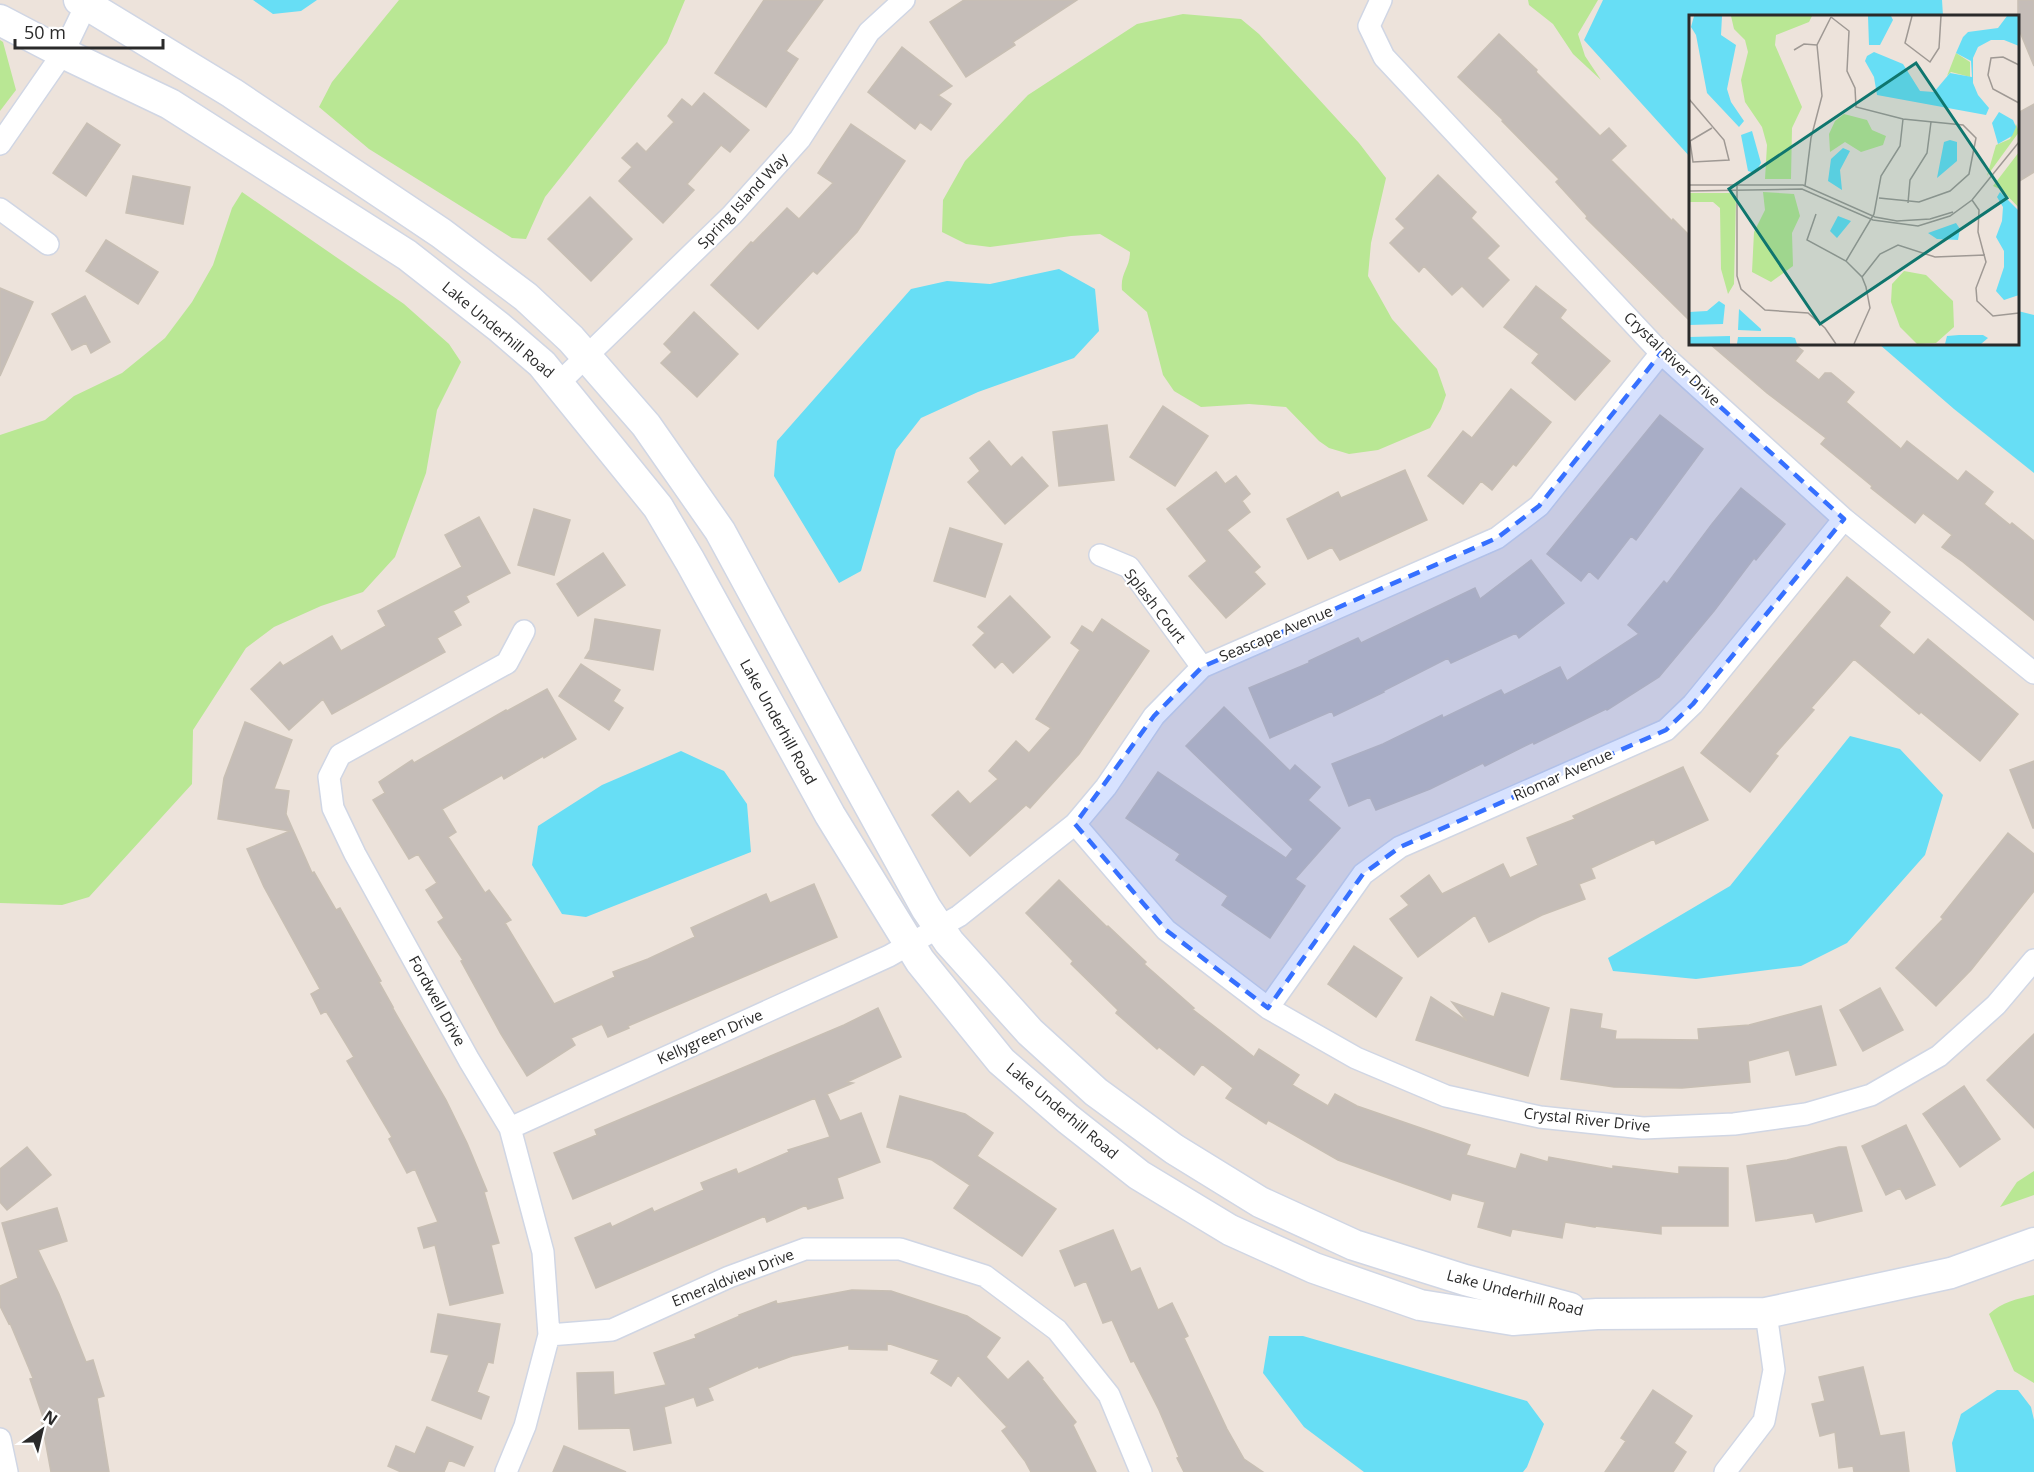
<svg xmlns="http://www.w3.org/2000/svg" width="2034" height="1472" font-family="'Open Sans',sans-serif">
	<rect width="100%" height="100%" fill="#ede3db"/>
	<path fill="#b9e794" d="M399,0H685L667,43L545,197L526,239L512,238L369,149L319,107L332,82Z
		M1528,0H1598L1578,34L1585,56L1601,80L1573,54L1553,24L1529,5Z
		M1183,14L1241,19L1259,34L1359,143L1386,178L1371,243L1368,276L1392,319L1437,369L1446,395L1441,409L1430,428L1378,450L1349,454L1329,448L1319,441L1286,407L1249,404L1201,407L1174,391L1163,375L1147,312L1122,290C1120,273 1130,268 1130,252L1100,234L1071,236L990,247L966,244L942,232L943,200L965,161L1028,95L1137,24Z
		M0,40L3,42L16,90L0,111Z
		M242,192L404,304L449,344L461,362L437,410L426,473L395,557L363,592L321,606L274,627L246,648L193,730L192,784L89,897L62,905L0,903V435L45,420L74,396L122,373L165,338L192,302L213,265L232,208Z
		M2034,1171V1195L2000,1207L2017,1182Z
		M2034,1295V1383L2014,1371L1989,1314C2002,1302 2017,1299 2034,1295Z"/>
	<path fill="#67def5" d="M253,0H317L301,11L273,14Z
		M1603,0H1942L1943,16H1690V157L1584,40Z
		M1059,269L1095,289L1099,331L1074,358L978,392L921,418L896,450L861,571L839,583L774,476L777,441L911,289L947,281L990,284Z
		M2018,311L2034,315V473L1954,409L1879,344H2018Z
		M1850,736L1900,749L1943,795L1925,855L1847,943L1801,966L1696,979L1613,971L1608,958L1730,886Z
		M681,751L724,771L747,804L751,852L586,917L562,914L532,865L538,826L602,785Z
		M1269,1336H1303L1527,1401L1544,1424L1527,1467L1523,1472H1364L1304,1427L1263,1373Z
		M1997,1390H2018L2031,1407L2034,1420V1472H1956L1952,1443L1961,1414Z"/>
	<path fill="#c5bdb8" stroke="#c8bfb4" stroke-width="1.5" d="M764,0H823L786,51L798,59L766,107L715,73Z
		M964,0H1077L1013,42L1015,45L966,77L930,22Z
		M2018,0H2034V66L2018,27Z
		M1499,34L1537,70L1536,72L1600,136L1609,128L1626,146L1611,160L1672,221L1673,219L1690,236V321L1586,218L1587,216L1556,182L1559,179L1502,121L1503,120L1458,77Z
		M902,47L952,86L938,95L951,104L931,130L920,122L915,129L868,92Z
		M704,93L749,130L730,152L721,145L687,184L694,190L663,223L619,181L632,167L622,158L637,143L646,152L674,122L668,116L682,99L692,107Z
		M2034,104V172L2018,182V113Z
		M87,123L120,145L86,196L53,173Z
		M851,124L905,161L857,232L817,274L813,271L758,329L711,285L751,242L753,243L787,208L799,219L833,183L818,173Z
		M1438,175L1476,212L1471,218L1499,246L1487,258L1509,280L1483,307L1462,286L1452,295L1424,266L1419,272L1390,243L1405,228L1396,219Z
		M133,176L190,187L183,224L126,213Z
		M590,197L632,239L591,281L548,239Z
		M106,240L158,272L138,304L86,271Z
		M1536,286L1566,310L1560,318L1610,361L1575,400L1532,363L1539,354L1504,327Z
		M0,288L33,302L0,376Z
		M85,296L110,342L91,353L86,343L72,350L52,314Z
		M694,312L738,354L697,397L661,363L672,352L664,344Z
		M1710,344H1794L1803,351L1795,361L1819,380L1825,373H1831L1854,392L1846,402L1901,449L1907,441L1958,481L1966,471L1993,492L1984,504L2010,525L2012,523L2034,541V620L1963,562L1942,547L1952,535L1923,513L1915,523L1871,488L1872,486L1821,444L1826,438L1767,393Z
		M1511,389L1551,422L1516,466L1513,464L1492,490L1481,481L1463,504L1428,476L1463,431L1472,438Z
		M1163,406L1208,436L1175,486L1130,457Z
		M1660,415L1703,449L1636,540L1631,536L1598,579L1589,571L1581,581L1547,554Z
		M1107,425L1114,480L1059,486L1053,432Z
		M989,441L1011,467L1022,457L1048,486L1005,524L968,482L980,471L970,458Z
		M1405,470L1427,520L1340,560L1332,547L1308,559L1287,519L1338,492L1341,498Z
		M1216,472L1225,484L1236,476L1250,494L1242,501L1250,512L1227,530L1260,567L1254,572L1265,584L1226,618L1189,576L1207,561L1167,509Z
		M1741,488L1785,524L1756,560L1754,558L1714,611L1659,677L1607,710L1606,709L1534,744L1533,742L1485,766L1483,763L1430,789L1376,810L1370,797L1349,806L1332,764L1383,744L1442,715L1443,718L1501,690L1504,695L1560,667L1567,681L1639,634L1628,625L1664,581L1667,584L1712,524Z
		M534,509L570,520L554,575L518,565Z
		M479,517L510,573L466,596L469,602L453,611L461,625L437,638L445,652L332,714L323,699L289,730L251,689L280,662L283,666L332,636L341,651L386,626L378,611L462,567L445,535Z
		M950,528L1002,544L985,597L934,581Z
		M603,553L625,585L578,616L557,584Z
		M1531,560L1564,603L1519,638L1516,633L1451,663L1448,658L1383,691L1384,692L1334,716L1332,711L1270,738L1249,688L1309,663V661L1358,638L1361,643L1475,588L1480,599Z
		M1847,577L1890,612L1879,626L1914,655L1928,639L2018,714L1980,761L1921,712L1919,714L1854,659L1811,708L1814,710L1775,754L1778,756L1750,792L1701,753Z
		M1010,596L1050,637L1013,673L1002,661L995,668L973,645L985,633L978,627Z
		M595,619L660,630L653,670L585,658L590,650Z
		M1102,619L1149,651L1079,754L1030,808L1026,805L970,856L932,815L958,791L970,804L998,779L989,771L1016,741L1029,753L1051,728L1036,719L1080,650L1071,643L1082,626L1093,633Z
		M581,664L620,690L613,701L623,708L609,730L559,696Z
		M547,689L576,739L544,758L543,756L504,779L502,775L442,809L456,832L448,837L485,893L489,890L511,920L505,923L554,1004L615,977L613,972L648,959L695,937L691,928L766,894L770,903L814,884L837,937L628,1026L629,1028L608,1037L602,1024L571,1038L575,1045L527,1076L501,1034L461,961L463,960L438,922L444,918L426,890L437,883L418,854L409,859L373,800L385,793L379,782L412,760L414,763L506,710L507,711Z
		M1224,707L1290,771L1295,765L1320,787L1308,800L1340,828L1295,879L1305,886L1270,938L1222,905L1228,896L1176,860L1180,854L1126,818L1158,772L1286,858L1293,849L1186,746Z
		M245,722L292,740L274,789L289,791L286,814L312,873L314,872L336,910L340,908L381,981L379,982L393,1007H392L446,1100L467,1143L487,1191L484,1192L499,1243L491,1245L503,1293L450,1305L435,1245L424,1248L418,1228L438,1222L415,1169L407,1173L389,1139L392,1137L347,1061L354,1057L326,1011L321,1014L311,994L320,989L264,887L247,849L290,831L218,819L224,778Z
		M2034,761V828H2033L2010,770Z
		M1683,767L1708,820L1656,844L1654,839L1591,868L1595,878L1579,884L1585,899L1542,915L1489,942L1475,915L1418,957L1390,919L1409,905L1401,896L1429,875L1442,894L1503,864L1510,878L1538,865L1527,838L1575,819L1573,816Z
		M2008,833L2034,854V891L1971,970L1936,1006L1896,968L1943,919L1941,917Z
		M1059,880L1107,927L1108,926L1146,962L1144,964L1194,1008L1192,1009L1254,1057L1259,1049L1299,1075L1292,1085L1328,1106L1335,1094L1357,1106L1470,1145L1466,1155L1516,1169L1521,1154L1548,1162L1549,1157L1613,1169V1166L1679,1174V1167L1728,1168V1226H1661V1234L1595,1226V1227L1565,1222L1562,1238L1512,1229L1510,1236L1478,1227L1485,1202L1452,1193L1450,1200L1338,1160L1268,1120L1266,1124L1226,1098L1233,1088L1202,1064L1194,1075L1159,1047L1157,1049L1116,1013L1118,1010L1071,964L1073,961L1026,913Z
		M1354,946L1402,978L1376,1017L1328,984Z
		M1880,988L1903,1030L1863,1051L1840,1010Z
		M1502,993L1549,1008L1528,1076L1416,1040L1431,997L1467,1021L1452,1002L1494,1017Z
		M1821,1006L1836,1065L1796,1075L1789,1050L1748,1061L1750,1082L1682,1088L1614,1087L1561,1079L1571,1009L1602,1014L1600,1028L1616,1031L1615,1039L1699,1040L1698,1029L1749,1025Z
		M878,1008L901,1057L847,1082L853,1083L827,1094L840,1121L861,1113L880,1162L837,1178L843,1198L808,1209L806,1205L767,1222L765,1216L596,1288L575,1238L610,1223L612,1227L652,1208L654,1212L704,1190L701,1183L736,1169L738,1174L789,1152L788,1150L830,1137L815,1098L573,1199L554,1153L597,1135L595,1130L844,1025Z
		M2034,1034V1128L1987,1080Z
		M1964,1086L2000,1139L1960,1167L1923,1114Z
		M900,1096L965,1114L993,1133L977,1156L1056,1209L1022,1256L954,1208L970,1185L932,1160L887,1147Z
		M1906,1125L1935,1185L1906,1199L1900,1188L1886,1195L1862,1146Z
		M27,1147L51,1175L7,1210L0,1202V1169Z
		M1839,1147H1846L1862,1211L1816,1222L1813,1213L1756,1221L1747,1166L1787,1160Z
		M57,1208L67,1241L38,1250L59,1294L86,1362L93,1360L104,1396L97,1398L109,1472H51L42,1423H45L30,1379L33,1378L10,1323L9,1324L0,1306V1286L18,1278L2,1223Z
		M1113,1230L1131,1272L1140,1268L1158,1310L1172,1303L1188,1336L1184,1338L1227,1429L1244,1459L1263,1472H1184L1177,1458L1179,1457L1159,1410L1134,1361L1131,1362L1112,1320L1103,1323L1086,1281L1075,1286L1060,1251Z
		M852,1290L891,1291L967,1316L1000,1338L986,1357L1008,1380L1028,1361L1043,1378L1042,1379L1076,1422L1073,1425L1096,1472H1031L1025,1461L1002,1431L1007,1427L958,1375L951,1386L931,1373L939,1360L887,1343V1350L849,1349V1345L792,1356L759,1368L758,1366L708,1388L713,1400L697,1406L694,1397L664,1407L671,1443L634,1450L630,1428L579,1429L577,1373L613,1372L614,1395L666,1385L654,1353L696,1338L695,1335L740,1316L739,1315L776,1301L777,1304Z
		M438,1314L500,1324L493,1363L488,1362L477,1392L489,1397L481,1419L432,1400L449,1355L431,1352Z
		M1863,1367L1880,1436L1904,1432L1909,1472H1854L1853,1466L1839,1468L1835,1432L1820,1436L1812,1404L1825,1401L1819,1377Z
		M1653,1390L1692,1416L1674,1443L1686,1452L1673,1472H1605L1626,1441L1621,1438Z
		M427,1427L473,1447L464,1466L449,1460L444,1472H401L388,1466L396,1446L415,1454Z
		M564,1446L626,1472H553Z"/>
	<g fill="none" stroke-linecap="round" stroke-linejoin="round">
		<defs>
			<path id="street" d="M1381,0L1369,26L1384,57L1661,353L1844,519L2034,673
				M0,144L63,53L86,5
				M0,209L48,244
				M559,383L732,215L800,139L869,32L904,0
				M1100,555L1129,567L1202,667
				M1075,824L1166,930L1268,1008L1356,1058L1446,1096L1540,1117L1643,1128L1734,1124L1806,1114L1871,1095L1939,1056L1996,1005L2034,960
				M1268,1008L1363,874L1400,847L1666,730L1693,704L1844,519
				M510,1128L889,956L959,916L1075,824L1106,787L1154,716L1202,667L1497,538L1539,506L1661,353
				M549,1335L612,1330L729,1277L805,1249H900L985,1276L1057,1330L1109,1395L1141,1472
				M0,1439L7,1472
				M506,1472L525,1426L549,1335L543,1252L510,1128L469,1060L355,854L333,808L329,777L340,755L507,663L524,631
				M1725,1472L1764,1421L1774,1370L1766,1313"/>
			<path id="secondary" d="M79,0L232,93L441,233L526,297L571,339L646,425L720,531L852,774L926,908L949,942L1030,1032L1096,1092L1174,1149L1260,1202L1354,1245L1465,1280L1570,1308
				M0,20L63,53L170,104L407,255L499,327L542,364L658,507L690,561L830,815L920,961L1001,1061L1068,1119L1139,1175L1230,1230L1314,1268L1420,1305L1513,1320L1597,1314L1766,1313L1951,1273L2034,1243"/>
		</defs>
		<use href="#street" stroke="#d0d6e4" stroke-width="24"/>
		<use href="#secondary" stroke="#d0d6e4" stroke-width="33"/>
		<use href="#street" stroke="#fff" stroke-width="21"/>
		<use href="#secondary" stroke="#fff" stroke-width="30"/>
	</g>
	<path fill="#3670ff" fill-opacity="0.2" stroke="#3670ff" stroke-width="4.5" stroke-dasharray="12 8" stroke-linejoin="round" d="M1661,353L1844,519L1693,704L1666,730L1400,847L1363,874L1268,1008L1166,930L1075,824L1154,716L1202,667L1497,538L1539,506Z"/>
	<g text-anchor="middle" stroke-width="4.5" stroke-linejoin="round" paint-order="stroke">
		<g font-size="15" fill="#2a2a2a" stroke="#fff">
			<text transform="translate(743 201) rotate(-47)" y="5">Spring Island Way</text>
			<text transform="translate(498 330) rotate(40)" y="5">Lake Underhill Road</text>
			<text transform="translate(1672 359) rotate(44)" y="5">Crystal River Drive</text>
			<text transform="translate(1155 606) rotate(52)" y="5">Splash Court</text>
			<text transform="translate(1276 634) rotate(-23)" y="5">Seascape Avenue</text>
			<text transform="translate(778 722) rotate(61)" y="5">Lake Underhill Road</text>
			<text transform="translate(1563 775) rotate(-24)" y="5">Riomar Avenue</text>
			<text transform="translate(437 1001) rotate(61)" y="5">Fordwell Drive</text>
			<text transform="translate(710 1037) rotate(-24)" y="5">Kellygreen Drive</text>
			<text transform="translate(1062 1111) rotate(40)" y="5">Lake Underhill Road</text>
			<text transform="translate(1587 1120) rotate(6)" y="5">Crystal River Drive</text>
			<text transform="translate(733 1278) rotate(-22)" y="5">Emeraldview Drive</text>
			<text transform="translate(1515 1293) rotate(15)" y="5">Lake Underhill Road</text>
		</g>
	</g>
	<g transform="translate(1689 15)">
		<rect width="330" height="330" fill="#ede3db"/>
		<path d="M42,1H123L120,7L87,20L86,30L113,92L103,113L102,164H76L78,130L73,112L56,87L52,65L59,37L56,25L45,14ZM267,38L281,47V62L262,57L258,61ZM155,99L178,105L183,115L197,121L194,130L172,137L156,127L141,137L140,119L146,106ZM327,109L330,117L298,161L307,130L321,124ZM330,137V193L313,175L304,171ZM74,177L105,179L111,201L103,218L104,251L82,267L63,257L65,217L76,195ZM0,178H43L47,181L45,269L39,279L32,254L31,193L24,187H0ZM215,256L237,260L264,286L265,312L247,328L228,329L211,312L202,287L203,269Z" fill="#b9e794"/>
		<path d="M5,1H33L32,20L47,30L38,74L42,87L55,106L50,112L18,78L7,20L2,12ZM179,1H202L204,5L191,30H180ZM318,1H330V31L315,25H302L289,32L284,43V68L289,80L300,93L297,100L188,80L185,62L176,46L178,41L185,37L214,49L231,76L245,77L261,58L283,62L282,46L267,38L274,22L279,17L309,13ZM310,97L324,105L327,112L323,121L309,129L303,108ZM63,116L72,148L66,158L59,156L52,120ZM261,125L268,127V146L248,163L255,127ZM154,133L161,136L151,155L153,175L139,166L142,144ZM311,177L330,196V280L315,285L307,276L315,252V236L307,222L313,206L314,192L308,182ZM149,201L162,206L148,223L141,216ZM267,208L271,214L269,225L248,224L239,218ZM30,286L36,290L34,309L0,310V297L18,296ZM50,294L72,314V316L49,315ZM270,320H294L299,323L292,329H256L258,321ZM41,321V329H0V322ZM49,322H102L106,323L108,329H48Z" fill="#67def5"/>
		<path fill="none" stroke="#9f9994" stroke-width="1.5" d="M223,1L216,28L241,47L250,33L252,1M142,2L160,16L158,56L166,73L167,92L214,104L274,110L287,123L280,159L261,176L230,187L190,183M105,35L115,29L128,30M330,50L314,42L302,43L299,60L304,74L330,88M0,84L35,125L40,145L4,147L1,126M1,126L23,113M48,169V261L52,274L76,295L119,298L136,313L147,329M0,170H114L186,202L208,206L241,204L264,197M116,171L122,123L133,81L128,30L142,2M0,176L113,174L184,205L229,211L261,201L283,185L330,127M283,185L290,195L289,217L297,247L287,273L288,286L304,301L330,298M219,188L221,165L238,138L242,107M127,199L118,225L157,246L173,262L177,272L181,293L165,329M157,246L185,199L192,161L211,131L214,104M173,262L191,239L209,230L246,242L296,240"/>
		<path fill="#0f766e" fill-opacity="0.15" stroke="#0f766e" stroke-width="3" d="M227,48L318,183L131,309L40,174Z"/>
		<rect width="330" height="330" fill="none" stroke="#2a2a2a" stroke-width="3"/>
	</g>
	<g transform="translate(42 1430) rotate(34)" stroke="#ffffff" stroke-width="4.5" paint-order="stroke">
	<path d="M0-4.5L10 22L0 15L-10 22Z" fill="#2a2a2a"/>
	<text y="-9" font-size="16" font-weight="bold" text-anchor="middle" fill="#2a2a2a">N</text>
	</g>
	<path d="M15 39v9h148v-9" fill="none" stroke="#2a2a2a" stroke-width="3"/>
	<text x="24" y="39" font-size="18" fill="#2a2a2a" stroke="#ffffff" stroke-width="4.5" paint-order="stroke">50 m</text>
</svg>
